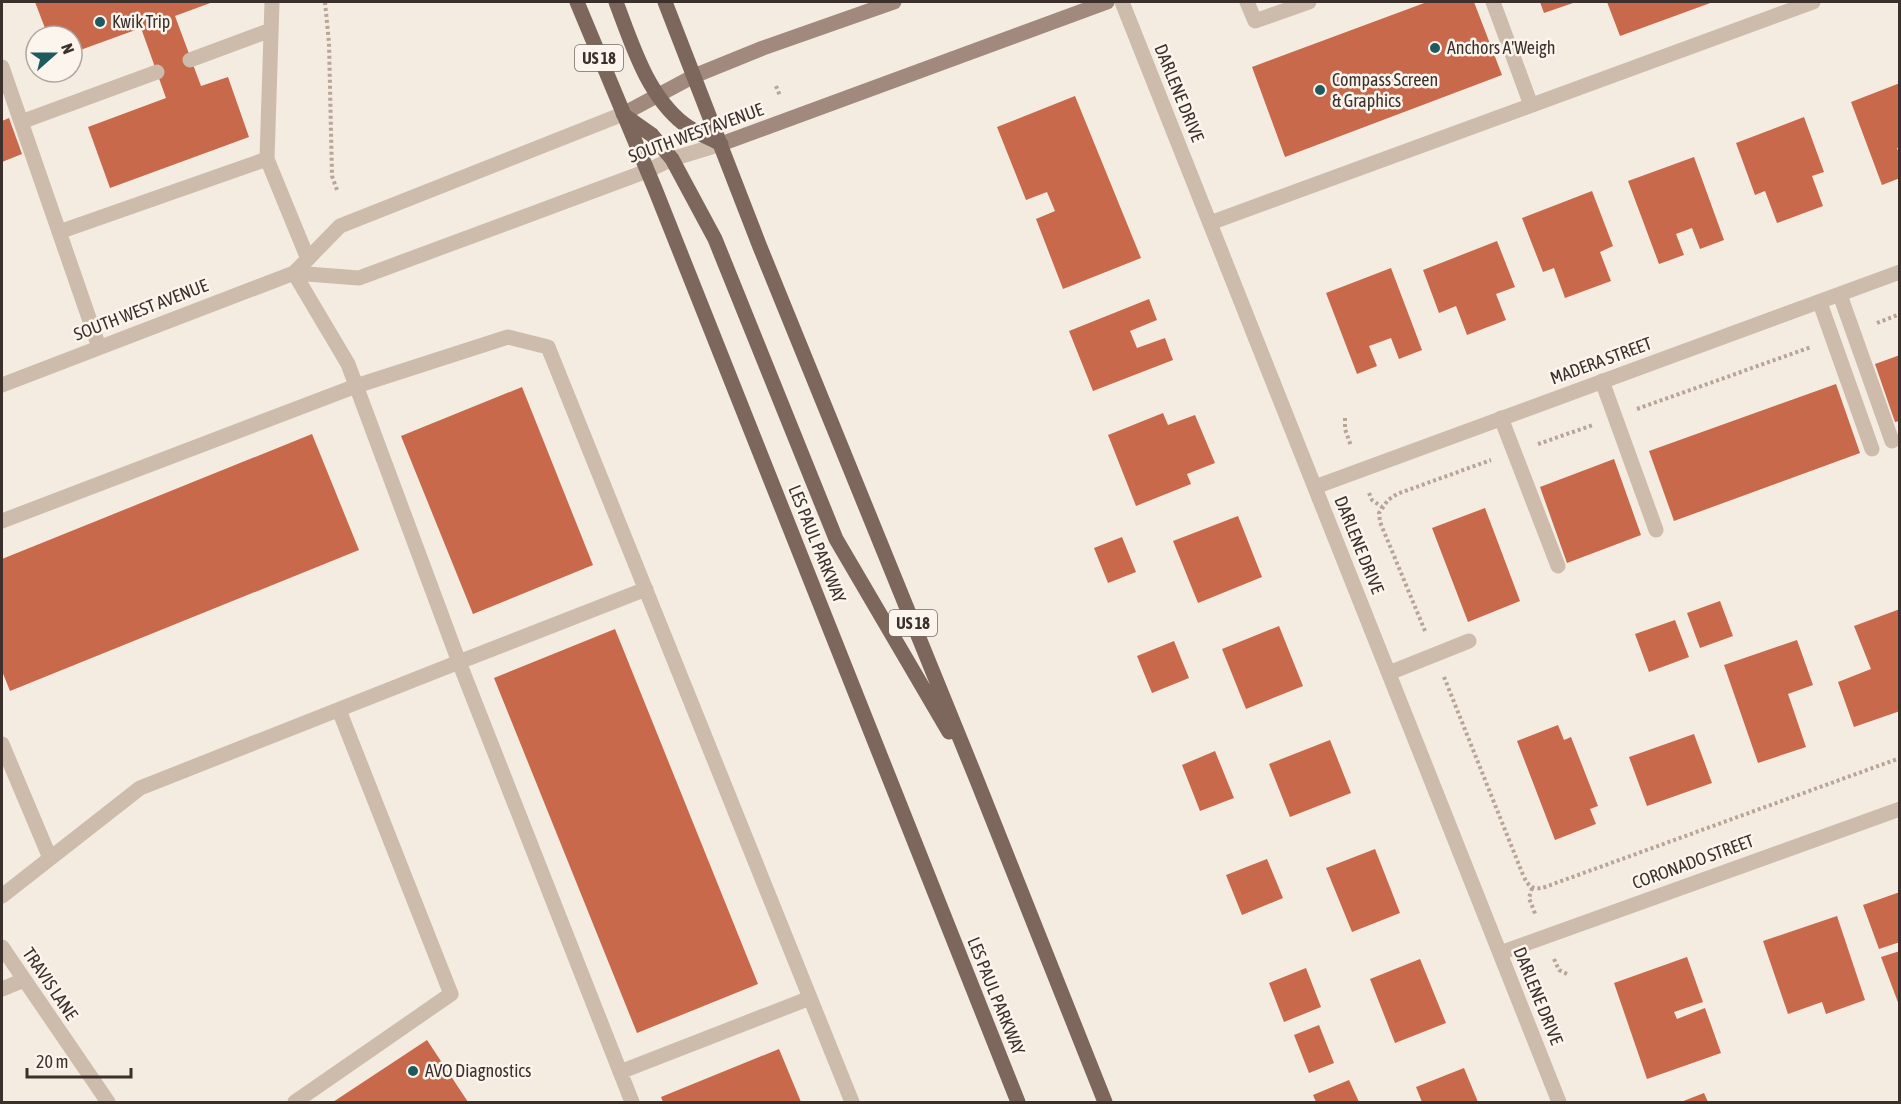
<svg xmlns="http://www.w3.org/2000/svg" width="1901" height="1104" font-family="'Asap Condensed',sans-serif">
	<rect width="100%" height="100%" fill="#f4ebe1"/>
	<path fill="#c8694b" d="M35,2H213L175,16L201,86L228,77L249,137L110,188L88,127L166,98L141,28L72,53V36H48Z
		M1427,2H1474L1502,75L1285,157L1252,67Z
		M1540,2H1576L1544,13Z
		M1607,2H1713L1620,36Z
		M1900,83V148H1897L1900,156V178L1882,185L1851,102Z
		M1075,96L1141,258L1063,289L1036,219L1055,211L1047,192L1026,200L997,127Z
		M1804,117L1824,172L1812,176L1823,206L1777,223L1765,191L1755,195L1736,143Z
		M9,118L22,154L2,162V121Z
		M1694,157L1724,240L1700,249L1692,228L1676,234L1684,255L1659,264L1628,181Z
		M1592,191L1613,246L1600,252L1611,281L1565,298L1554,268L1543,272L1522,218Z
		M1497,241L1515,287L1496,294L1506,320L1467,335L1456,306L1439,313L1423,270Z
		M1391,268L1422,350L1399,359L1391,338L1369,346L1377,366L1357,374L1326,293Z
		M1149,299L1157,320L1130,331L1137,348L1165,338L1173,360L1093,391L1069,331Z
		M1900,355V421L1895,422L1875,364Z
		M1836,384L1860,453L1674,521L1649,451Z
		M522,387L593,565L473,614L401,436Z
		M1163,413L1168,425L1195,415L1215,463L1187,474L1191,484L1136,506L1108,435Z
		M312,434L359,550L10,691L2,671V559Z
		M1614,459L1641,535L1567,563L1540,487Z
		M1485,508L1520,601L1468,622L1432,528Z
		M1238,516L1262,577L1198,603L1173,541Z
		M1122,537L1136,572L1108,583L1094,548Z
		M1720,601L1733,636L1700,648L1687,613Z
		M1900,609V711L1854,727L1838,682L1871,669L1854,626Z
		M1675,620L1689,657L1649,672L1635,634Z
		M1279,626L1303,686L1246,709L1222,649Z
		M615,629L758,984L637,1033L494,678Z
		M1797,640L1813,685L1788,694L1806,747L1758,763L1724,665Z
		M1174,641L1189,678L1152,693L1137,656Z
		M1558,725L1564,740L1571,737L1598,806L1590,809L1596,824L1555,840L1517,741Z
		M1694,734L1712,783L1647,806L1629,757Z
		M1330,740L1351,793L1290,817L1269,764Z
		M1215,751L1234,798L1200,811L1182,765Z
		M1375,849L1400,913L1352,932L1326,868Z
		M1267,859L1283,898L1242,915L1226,875Z
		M1900,892V942L1879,949L1863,905Z
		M1837,916L1865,1000L1826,1014L1822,1002L1788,1014L1763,941Z
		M1900,951V1005H1899L1881,957Z
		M1687,957L1703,1002L1674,1012L1677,1019L1705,1008L1721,1053L1647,1079L1614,983Z
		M1420,959L1446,1023L1395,1043L1370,979Z
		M1306,968L1321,1007L1284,1022L1269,983Z
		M1319,1025L1334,1063L1309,1073L1294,1035Z
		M427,1040L468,1102H333Z
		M779,1049L801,1102H663L661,1097Z
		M1464,1068L1478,1102H1422L1416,1087Z
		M1349,1080L1359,1102H1316L1313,1095Z
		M1704,1093L1708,1102H1681Z"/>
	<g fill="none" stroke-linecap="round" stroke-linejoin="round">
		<path stroke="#b9a596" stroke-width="4" stroke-dasharray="3 3" stroke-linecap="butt" d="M325,2L329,43L332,176L337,190
			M776,86L780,96
			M1877,323L1900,314
			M1637,409L1811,347
			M1345,418V429L1351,446
			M1538,444L1593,425
			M1369,493L1372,500L1382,507
			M1425,631L1380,522L1379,513L1388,500L1397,494L1491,460
			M1444,677L1523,875C1528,886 1533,891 1545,887L1900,758
			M1532,888L1529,898L1536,916
			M1554,959L1559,970L1567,974"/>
		<path stroke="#cdbbac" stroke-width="15" d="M272,2L267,159L308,259
			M1247,2L1255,21L1309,2
			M1493,2L1531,105
			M190,60L271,30
			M2,67L99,347
			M21,122L157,72
			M1210,223L1813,2
			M59,232L267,159
			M294,273L348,364L459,662L646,589
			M1840,295L1892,441
			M1820,303L1872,449
			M1602,381L1656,530
			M1501,418L1558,566
			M2,521L356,386L508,337L548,347L852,1102
			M1389,673L1469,641
			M2,744L50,858
			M2,896L140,788L459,662L632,1102
			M2,989L24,980
			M620,1072L810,998
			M295,1102L451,994L339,710"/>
		<path stroke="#cdbbac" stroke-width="15" d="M1122,2L1559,1102
			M294,273L359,278L647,171L672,159L721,144
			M2,385L294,273L340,226L623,114
			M1315,487L1900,272
			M2,947L108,1102
			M1500,953L1900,809"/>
		<path stroke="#a18a7d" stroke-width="15" d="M623,114L694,76L763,48L894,2
			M721,144L1107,2"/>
		<path stroke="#7d675c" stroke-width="15" d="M577,2L655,189L1018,1102
			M616,2C632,44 647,95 684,124C694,132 710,138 721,144
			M665,2L760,247L976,778L1105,1102
			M625,116L652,135L672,159L715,239L836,539L949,732"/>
	</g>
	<g fill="#1f5a5e" stroke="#fbf5ee" stroke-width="2">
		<circle cx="100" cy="22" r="6"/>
		<circle cx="1435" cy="48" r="6"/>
		<circle cx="1320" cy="90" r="6"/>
		<circle cx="413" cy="1071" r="6"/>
	</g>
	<g text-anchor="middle" stroke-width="5" stroke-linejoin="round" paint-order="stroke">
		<g fill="#fbf5ee" stroke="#756b66" stroke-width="1.5">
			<rect x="575" y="45" width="48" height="26" rx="4.5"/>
			<rect x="889" y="610" width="48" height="26" rx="4.5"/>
		</g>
		<g font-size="16" font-weight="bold" fill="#3b302b">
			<text x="599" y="64">US 18</text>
			<text x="913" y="629">US 18</text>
		</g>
		<g font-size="18" fill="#3b302b" stroke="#fbf5ee" text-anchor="start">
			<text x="112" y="28">Kwik Trip</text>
			<text x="1447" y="54">Anchors A'Weigh</text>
			<text x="1332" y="86">Compass Screen<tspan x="1332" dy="21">&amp; Graphics</tspan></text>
			<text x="425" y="1077">AVO Diagnostics</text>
		</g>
		<g font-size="18" fill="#3b302b" stroke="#fbf5ee">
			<text transform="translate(1179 93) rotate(68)" y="6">DARLENE DRIVE</text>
			<text transform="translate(696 133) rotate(-20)" y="6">SOUTH WEST AVENUE</text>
			<text transform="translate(141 310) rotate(-21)" y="6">SOUTH WEST AVENUE</text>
			<text transform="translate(1601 361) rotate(-20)" y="6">MADERA STREET</text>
			<text transform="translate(817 544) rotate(68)" y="6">LES PAUL PARKWAY</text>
			<text transform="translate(1359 545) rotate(68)" y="6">DARLENE DRIVE</text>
			<text transform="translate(1693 862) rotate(-20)" y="6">CORONADO STREET</text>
			<text transform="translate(50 984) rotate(56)" y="6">TRAVIS LANE</text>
			<text transform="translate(996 996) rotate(68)" y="6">LES PAUL PARKWAY</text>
			<text transform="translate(1538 996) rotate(68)" y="6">DARLENE DRIVE</text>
		</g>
	</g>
	<rect width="1901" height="1104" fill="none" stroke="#3b302b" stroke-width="6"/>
	<g transform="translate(54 54) rotate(69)"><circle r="28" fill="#fbf5ee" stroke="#aea6a0" stroke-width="1.5"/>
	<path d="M0-4.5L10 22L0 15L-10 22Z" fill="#1f5a5e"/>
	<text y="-9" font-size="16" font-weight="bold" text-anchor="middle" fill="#3b302b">N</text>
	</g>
	<path d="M27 1068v9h104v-9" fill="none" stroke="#3b302b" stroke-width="3"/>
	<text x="36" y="1068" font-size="18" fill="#3b302b" stroke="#fbf5ee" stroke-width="4.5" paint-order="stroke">20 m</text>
</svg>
